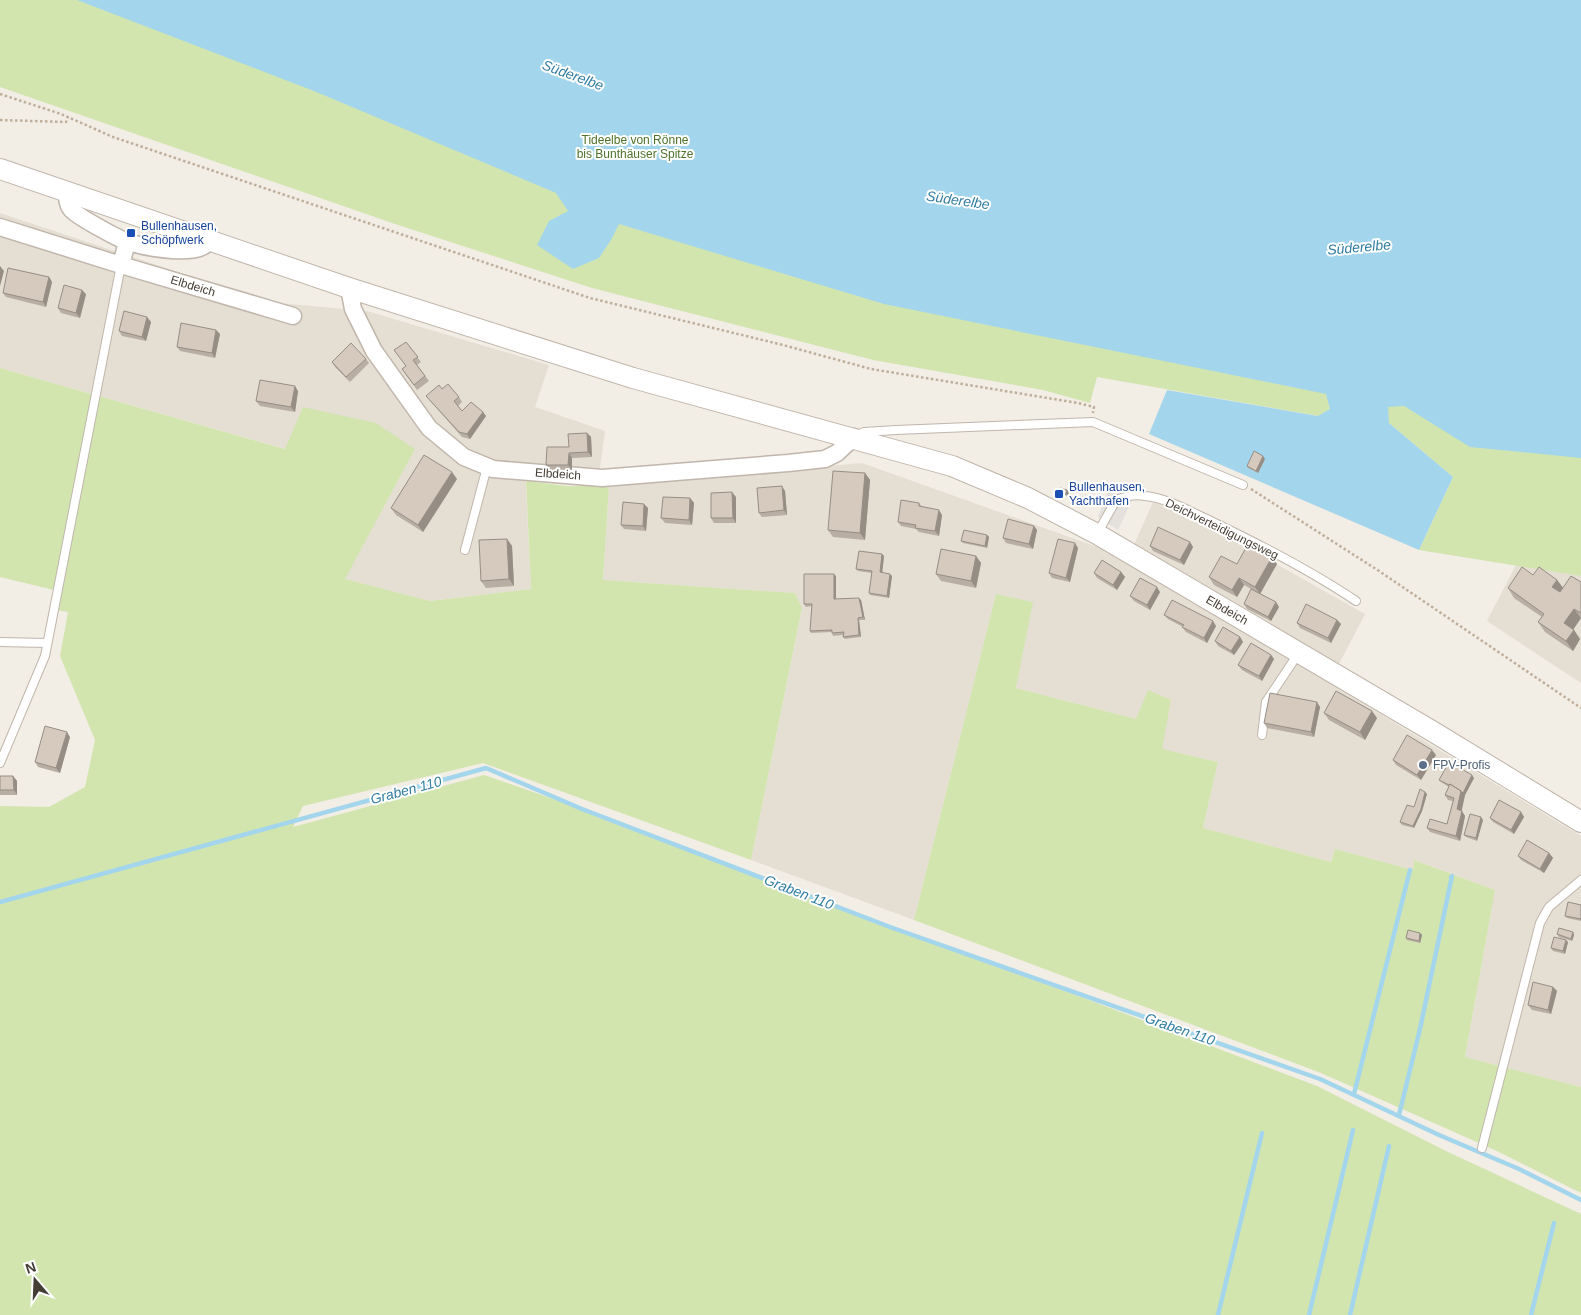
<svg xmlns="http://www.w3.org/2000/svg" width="1581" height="1315" font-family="Helvetica,sans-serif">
	<rect width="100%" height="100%" fill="#f2ede5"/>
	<path fill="#e5ded3" d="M0,213L268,302L367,311L549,365L535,407L605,431L599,475L525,470L531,589L430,601L344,579L415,449H286L0,368Z
		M862,463L1128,558L1154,500L1253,551L1365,614L1329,683L1581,836V1087L1465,1057L1495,890L1415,860L1413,870L1335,849L1331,862L1203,828L1218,762L1161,749L1136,719L1016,688L1032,602L996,594L914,920L751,860L802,609L795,593L603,580L609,486Z
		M1516,565L1581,576V683L1487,621Z"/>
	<path fill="#d2e5af" d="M0,0H658L1581,172V576L1419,550L1453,477L1389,423L1327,394L1330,409L1319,416L1097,377L1090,403L1043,390L873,360L592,288L392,223L0,87Z
		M0,368L285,449L303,407L376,423L415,449L345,579L430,601L531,589L526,481L567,486H609L603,580L795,593L802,608L751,860L483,763L303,806L293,827L484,775L582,809L1317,1086L1448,1152L1581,1214V1315H0V806L49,807L85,787L95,740L60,656L68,612L50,609L54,590L0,577Z
		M996,594L1033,602L1016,688L1136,719L1148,690L1171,700L1162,749L1218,762L1203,828L1331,862L1335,849L1413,870L1414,860L1495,890L1465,1057L1581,1087V1193L1497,1151L1321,1073L914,920Z"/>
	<path fill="#e3e0dd" d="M1108,491L1132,500L1118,530L1098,517Z"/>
	<path fill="#a3d6ec" d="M77,0H1581V458L1470,447L1404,406L1388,407L1389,423L1453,477L1419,550L1149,434L1167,390L1318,416L1330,409L1326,394L884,304L619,224L611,240L599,258L573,269L537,245L549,221L568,211L556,193L314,91Z"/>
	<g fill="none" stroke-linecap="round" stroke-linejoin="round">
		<path stroke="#a3d6ec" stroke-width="4.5" d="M0,902L486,768L582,809L890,927L1320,1079L1439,1135L1519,1169L1581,1200
			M1354,1094L1410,870
			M1399,1115L1420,1029L1452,876L1451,877
			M1218,1315L1262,1133
			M1309,1315L1353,1130
			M1350,1315L1389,1146
			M1531,1315L1554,1223"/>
		<defs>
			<path id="service" d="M857,435L864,432L896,430L1093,422L1243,485
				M1097,534L1116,500C1126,496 1135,494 1145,496C1167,498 1189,511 1209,520C1259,544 1310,570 1356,601
				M465,550L487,467
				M0,642L47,643
				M1262,735L1266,702L1298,654
				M0,763L45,656L121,265
				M1482,1148L1540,923L1549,907L1581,880"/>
			<path id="minor" d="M67,191C67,197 67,204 71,209C76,216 119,239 128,242C144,247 202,259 209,240
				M0,227L121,265L127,242
				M121,265L293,316
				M349,288L353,309L374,351L429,428L464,457L493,469L602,478L788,463L825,459L837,453L854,437"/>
			<path id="tertiary" d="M0,169L349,288L633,378L952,466L1028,498L1097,534L1432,731L1581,822"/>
		</defs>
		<use href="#service" stroke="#c0b6ab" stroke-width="10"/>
		<use href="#minor" stroke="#c0b6ab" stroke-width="19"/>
		<use href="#tertiary" stroke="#c0b6ab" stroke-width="22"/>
		<path stroke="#beae9a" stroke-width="2.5" stroke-dasharray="2.5 2.5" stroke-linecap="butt" d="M0,94L61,114L113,137L590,298L783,345L871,369L1078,403L1094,407L1093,413
			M0,120L66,122L68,117
			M1251,489L1379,571L1581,708"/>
		<use href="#service" stroke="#fff" stroke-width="8"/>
		<use href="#minor" stroke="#fff" stroke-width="16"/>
		<use href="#tertiary" stroke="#fff" stroke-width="20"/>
	</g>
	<path fill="#b8aea3" d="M49,277L52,282L46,307L6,297L3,293Z
		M86,294L80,318L61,313L58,308Z
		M151,322L146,341L122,336L119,331Z
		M220,334L215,358L180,351L177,347Z
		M406,342L421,362L417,365L429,381L417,390L402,369L406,366Z
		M366,359L369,363L350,382L335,367L332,362Z
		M442,389L459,397L462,402L458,406L462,411L483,412L486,416L470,439L462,437L426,396Z
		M298,391L295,412L260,406L256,401Z
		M587,433L591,437L592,457L572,458V470H550L546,465Z
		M1265,459L1258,473L1248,468L1247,466Z
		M865,473L870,480L865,540L833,537L828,530Z
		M457,479L423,532L396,515L391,508Z
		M1067,490L1069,492L1068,496L1060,494L1058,492Z
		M785,491L787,515L762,517L759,513Z
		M736,497V523H714L711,518Z
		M690,498L694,503L692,525L665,523L661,518Z
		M919,503L922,507L942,515L939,536L919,532L916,529L901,526L898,522Z
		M648,508L646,531L624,529L621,525Z
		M1034,526L1037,530L1033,549L1006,543L1003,538Z
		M987,535L989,537L987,548L963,543L961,541Z
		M507,539L512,546L514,586L486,588L481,581Z
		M1190,542L1193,547L1184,565L1153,551L1150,546Z
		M1078,548L1070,582L1052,578L1049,573Z
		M882,554L884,556L882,573L892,576L889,598L870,595L869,593L872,573L858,571L856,569Z
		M976,556L981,563L976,588L941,581L936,574Z
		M1237,564H1277L1260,594L1279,607L1271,621L1247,609L1244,604L1251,589L1244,585L1237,597L1214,585L1209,577Z
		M1121,572L1125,577L1117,590L1097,578L1094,573Z
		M1533,575L1557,580L1563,588L1581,582V618L1573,629L1580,639L1573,651L1545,632L1538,622L1542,617L1514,598L1508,588Z
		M836,576V599L861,600L865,620H859L861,637L845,639L843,637V635L833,636L832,632L811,633L810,631L812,606L806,607L804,604Z
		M1160,592L1150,610L1134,601L1130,596Z
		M1164,615L1216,626L1207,643L1186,632L1182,627H1183L1168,619Z
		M1337,620L1341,624L1331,643L1300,628L1297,623Z
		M1240,637L1243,642L1234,655L1218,646L1215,641Z
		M1271,655L1274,659L1262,681L1242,670L1238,665Z
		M1320,707L1314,737L1267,728L1264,723Z
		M1324,713L1377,718L1365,740L1329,720Z
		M70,737L60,773L38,767L35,762Z
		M1436,755L1421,780L1396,765L1393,760Z
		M0,776H13L17,781V795H0Z
		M1474,778L1465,795L1461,811L1465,816L1460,841L1430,832L1427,828L1447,824L1453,801L1448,800L1445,795L1449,787L1441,782L1439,780Z
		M1425,792L1427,794L1422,811L1414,828L1402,825L1400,822L1414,807Z
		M1521,812L1524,817L1514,834L1493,822L1490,818Z
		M1483,820L1477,841L1466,837L1464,835Z
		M1549,853L1553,858L1544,873L1521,860L1518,856Z
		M1581,905V921L1567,918L1565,916Z
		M1573,932L1574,935L1572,941L1559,937L1557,934Z
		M1420,933L1422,935L1420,943L1407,940L1406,938Z
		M1568,942L1565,954L1553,951L1551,948Z
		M1553,987L1557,991L1551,1014L1532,1010L1528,1005Z"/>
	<path fill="#968d85" d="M0,266L4,271L0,286Z
		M49,277L52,282L46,307L43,302Z
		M82,290L86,294L80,318L76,313Z
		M147,317L151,322L146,341L142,337Z
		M216,330L220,334L215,358L212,353Z
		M295,386L298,391L295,412L291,407Z
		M483,412L486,416L470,439L467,434Z
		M587,433L591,437L592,457L588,452Z
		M569,453L572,458V470L568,465Z
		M1263,456L1265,459L1258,473L1256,471Z
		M452,472L457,479L423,532L418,525Z
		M865,473L870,480L865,540L860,533Z
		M782,486L785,491L787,515L784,510Z
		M1067,490L1069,492L1068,496L1066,494Z
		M732,492L736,497V523L733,518Z
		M690,498L694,503L692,525L689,520Z
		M644,504L648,508L646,531L643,526Z
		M939,510L942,515L939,536L935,531Z
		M1034,526L1037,530L1033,549L1029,544Z
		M987,535L989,537L987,548L985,546Z
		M507,539L512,546L514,586L509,579Z
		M1190,542L1193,547L1184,565L1180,560Z
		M1075,543L1078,548L1070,582L1066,578Z
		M882,554L884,556L882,575L880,572Z
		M976,556L981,563L976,588L971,581Z
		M1272,557L1277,564L1260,594L1255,587Z
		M1121,572L1125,577L1117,590L1113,585Z
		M834,574L836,576V602L834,599Z
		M890,574L892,576L889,598L887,596Z
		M1239,578L1244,585L1237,597L1232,590Z
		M1557,580L1564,589L1559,596L1552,587Z
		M1157,587L1160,592L1150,610L1147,605Z
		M859,598L861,600L865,620L863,617Z
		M1276,602L1279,607L1271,621L1268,617Z
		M1574,609L1581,618L1571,633L1564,623Z
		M858,618L859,620L861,637L859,635Z
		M1337,620L1341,624L1331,643L1328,638Z
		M1213,621L1216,626L1207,643L1204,638Z
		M1574,630L1580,639L1573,651L1566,641Z
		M1240,637L1243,642L1234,655L1231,651Z
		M1271,655L1274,659L1262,681L1259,676Z
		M1317,702L1320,707L1314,737L1311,732Z
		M1372,711L1377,718L1365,740L1360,732Z
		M67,732L70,737L60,773L56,768Z
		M1432,750L1436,755L1421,780L1417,775Z
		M1472,775L1474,778L1465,795L1461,814L1457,809L1461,791Z
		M13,776L17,781V795L14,790Z
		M1425,792L1427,794L1422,811L1414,828L1413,826Z
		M1462,811L1465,816L1460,841L1456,836Z
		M1521,812L1524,817L1514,834L1511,830Z
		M1481,817L1483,820L1477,841L1476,838Z
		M1549,853L1553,858L1544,873L1540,869Z
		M1573,932L1574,935L1572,941L1571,939Z
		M1420,933L1422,935L1420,943L1419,941Z
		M1566,940L1568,942L1565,954L1563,951Z
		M1553,987L1557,991L1551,1014L1548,1010Z"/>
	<path fill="#d6cabe" stroke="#968d85" d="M8,268L49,277L43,302L3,293Z
		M64,285L82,290L76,313L58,308Z
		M124,311L147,317L142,337L119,331Z
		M181,323L216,330L212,353L177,347Z
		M406,342L418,357L413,360L425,376L414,385L402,369L406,366L394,350Z
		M351,343L366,359L346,377L332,362Z
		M260,380L295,386L291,407L256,401Z
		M448,384L459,397L454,401L462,411L471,402L483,412L467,434L459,432L426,396L439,385L442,389Z
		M587,433L588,452L569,453L568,465H546L547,447H569L568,434Z
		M1254,451L1263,456L1256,471L1247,466Z
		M424,455L452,472L418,525L391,508Z
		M833,471L865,473L860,533L828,530Z
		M782,486L784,510L759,513L757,488Z
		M1060,488L1067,490L1066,494L1058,492Z
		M732,492L733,518H711V493Z
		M663,497L690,498L689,520L661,518Z
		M901,500L919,503V506L939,510L935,531L915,528L916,525L898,522Z
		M623,502L644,504L643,526L621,525Z
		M1008,519L1034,526L1029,544L1003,538Z
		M1158,527L1190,542L1180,560L1150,546Z
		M964,530L987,535L985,546L961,541Z
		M507,539L509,579L481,581L479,540Z
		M1058,539L1075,543L1066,578L1049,573Z
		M1248,544L1272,557L1255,587L1239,578L1232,590L1209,577L1221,556L1237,564Z
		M941,549L976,556L971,581L936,574Z
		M859,551L882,554L880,572L890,574L887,596L869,593L872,571L856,569Z
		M1102,560L1121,572L1113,585L1094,573Z
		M1522,567L1533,575L1539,567L1557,580L1552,587L1560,592L1571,576L1581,582V613L1574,609L1564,623L1574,630L1566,641L1538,622L1544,614L1508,588Z
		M804,574H834V599L859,598L863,617L858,618L859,635L843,637L844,632L832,633V630L810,631L812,604H804Z
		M1140,578L1157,587L1147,605L1130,596Z
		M1251,589L1276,602L1268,617L1244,604Z
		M1172,600L1213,621L1204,638L1182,627L1184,625L1164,615Z
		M1306,604L1337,620L1328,638L1297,623Z
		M1223,627L1240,637L1231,651L1215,641Z
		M1251,643L1271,655L1259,676L1238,665Z
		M1336,691L1372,711L1360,732L1324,713Z
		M1270,693L1317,702L1311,732L1264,723Z
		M45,726L67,732L56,768L35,762Z
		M1407,735L1432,750L1417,775L1393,760Z
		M1449,762L1472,775L1463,793L1461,791L1450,784L1449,785L1439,780Z
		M0,776H13L14,790H0Z
		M1450,784L1461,791L1457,809L1462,811L1456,836L1427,828L1430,819L1447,824L1454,798L1445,795Z
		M1420,789L1425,792L1421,809L1413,826L1400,822L1407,805L1414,807Z
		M1499,800L1521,812L1511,830L1490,818Z
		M1470,814L1481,817L1476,838L1464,835Z
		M1527,840L1549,853L1540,869L1518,856Z
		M1568,902L1581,905V919L1565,916Z
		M1559,928L1573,932L1571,939L1557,934Z
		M1408,930L1420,933L1419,941L1406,938Z
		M1554,937L1566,940L1563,951L1551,948Z
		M1533,982L1553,987L1548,1010L1528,1005Z"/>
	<g fill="#1a4fb4" stroke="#fff" stroke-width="2">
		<rect x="126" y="228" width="10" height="10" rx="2.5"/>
		<rect x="1054" y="489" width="10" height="10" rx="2.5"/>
	</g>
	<circle fill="#5c6f8a" stroke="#fff" stroke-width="2" cx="1423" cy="765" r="5"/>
	<g text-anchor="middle" stroke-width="4" stroke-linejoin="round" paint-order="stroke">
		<g font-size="12" fill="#4d732b" stroke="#fff">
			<text x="635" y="144">Tideelbe von Rönne<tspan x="635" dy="14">bis Bunthäuser Spitze</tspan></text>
		</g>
		<g font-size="12" fill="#164399" stroke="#fff" text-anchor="start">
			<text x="141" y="230">Bullenhausen,<tspan x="141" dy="14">Schöpfwerk</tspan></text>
			<text x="1069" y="491">Bullenhausen,<tspan x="1069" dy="14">Yachthafen</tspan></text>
		</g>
		<g font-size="12" fill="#443d35" stroke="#fff">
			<text transform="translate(193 286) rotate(17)" y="4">Elbdeich</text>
			<text transform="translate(558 474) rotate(4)" y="4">Elbdeich</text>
			<text transform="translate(1222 529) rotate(26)" y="4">Deichverteidigungsweg</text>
			<text transform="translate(1227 610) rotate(30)" y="4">Elbdeich</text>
		</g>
		<g font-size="12" fill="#4e5e75" stroke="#fff" text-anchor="start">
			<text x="1433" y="769">FPV-Profis</text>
		</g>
		<g font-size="14" font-style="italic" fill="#317ea2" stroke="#fff">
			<text transform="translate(573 75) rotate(20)" y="5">Süderelbe</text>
			<text transform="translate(958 200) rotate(8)" y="5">Süderelbe</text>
			<text transform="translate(1359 247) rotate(-5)" y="5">Süderelbe</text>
			<text transform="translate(406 790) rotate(-15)" y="5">Graben 110</text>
			<text transform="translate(799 892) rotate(21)" y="5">Graben 110</text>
			<text transform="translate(1180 1029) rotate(19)" y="5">Graben 110</text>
		</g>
	</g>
	<g transform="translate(35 1280) rotate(341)" stroke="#ffffff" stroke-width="4" paint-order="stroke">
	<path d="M0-4L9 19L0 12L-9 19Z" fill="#443d35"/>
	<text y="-8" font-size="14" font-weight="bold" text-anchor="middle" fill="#443d35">N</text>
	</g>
</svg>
